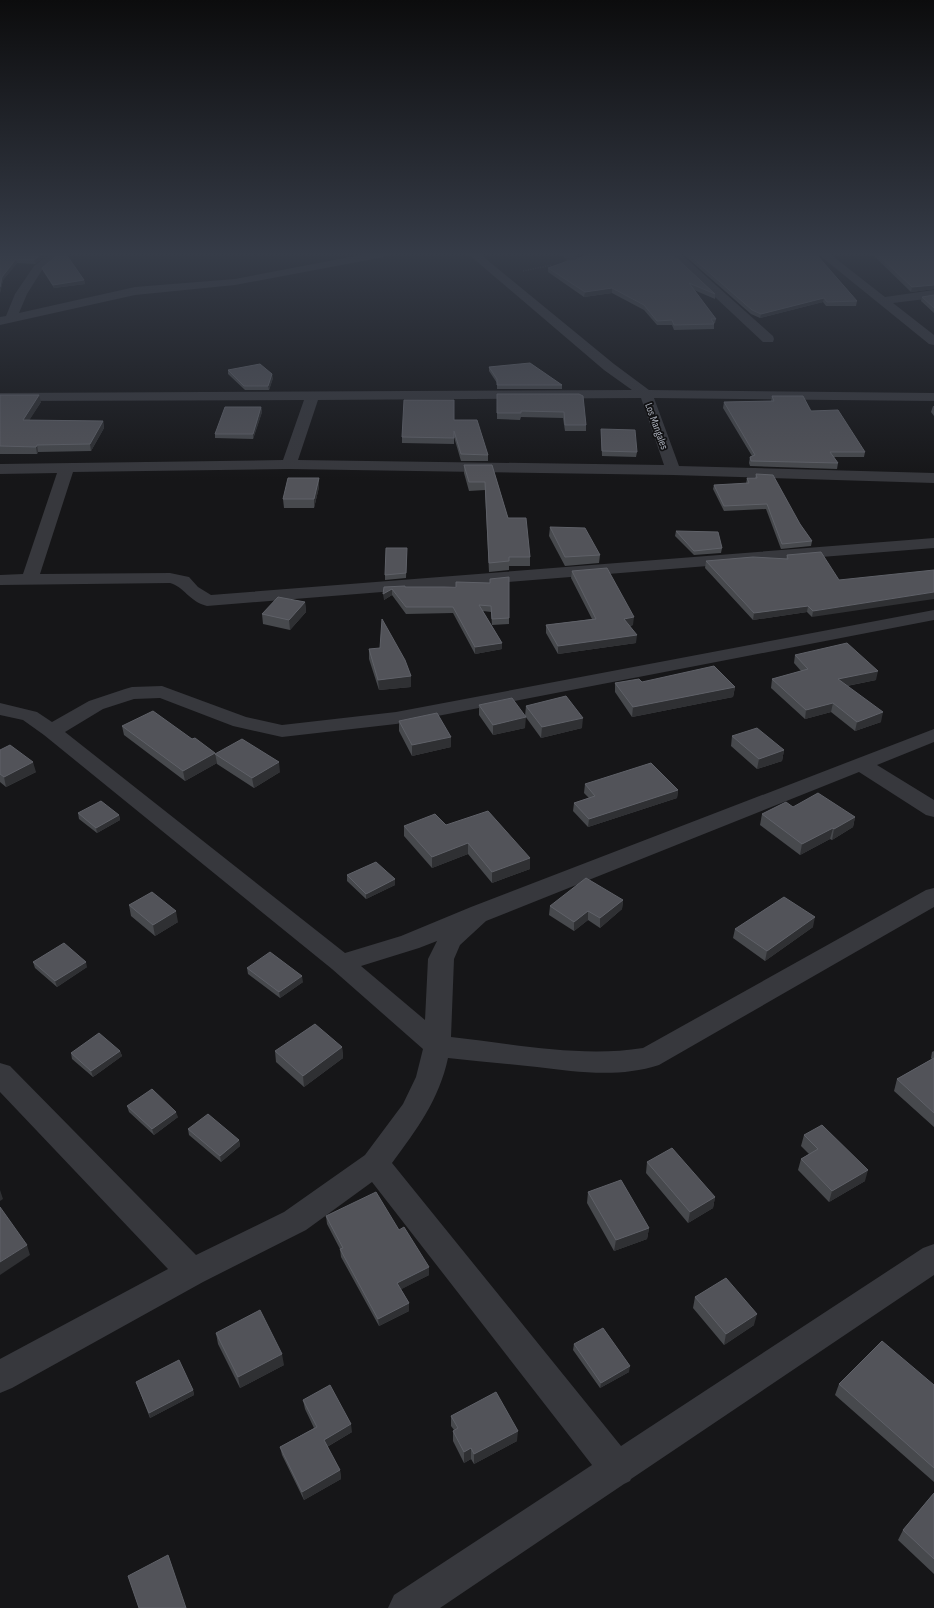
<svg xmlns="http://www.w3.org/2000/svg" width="934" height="1608" font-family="'Sofia Sans Condensed',sans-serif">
	<rect width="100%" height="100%" fill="#161618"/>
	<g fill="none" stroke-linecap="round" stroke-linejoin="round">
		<path stroke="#3d3f44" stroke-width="1.5" stroke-dasharray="1 1.5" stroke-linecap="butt" d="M523,271L552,265"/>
		<path fill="#37383d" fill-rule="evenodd" d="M50,254H62L42,270L27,294L19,313L135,287L235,279L366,254H389L384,257L235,285L135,295L0,325V317L6,316L15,294L34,266Z
			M468,254H480L614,364L649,390L934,393V401L654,398L679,466L934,473V483L673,475L289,469L73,472L40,574L170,573L189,577L198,587L211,595L934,538V548L207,606C190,602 183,586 170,583L0,585V575L23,574L57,473L0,474V464L283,460L304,400L0,401V393L632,390L604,370ZM641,398L664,465L298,460L318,400Z
			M559,254H573L579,258L575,264H567L565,262L567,259Z
			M669,254H681L773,336L774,339L773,342H763Z
			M818,254H830L885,297L934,290V298L893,303L934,335V345L929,344Z
			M934,610V620L396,724L282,737L233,726L160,698L134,699L103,709L65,732L345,953L401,936L471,907L934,729V742L877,765L934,800V817L926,815L859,772L486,921L460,945L454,959L451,1037C514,1044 581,1058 643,1048L926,890L934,888V907L659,1065C619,1078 577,1072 537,1067C507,1064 477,1061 448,1058C439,1100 417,1129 392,1163L621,1446L923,1248L934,1244V1275L631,1479L630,1481L624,1484L440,1608H388L394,1595L592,1465L372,1182L306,1230L203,1282L12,1388L0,1393V1359L168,1269L0,1092V1063L10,1066L196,1255L284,1212L365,1155L403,1104L416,1077L423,1049L332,969L44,735L23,720L0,715V703L37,712L52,722L89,701L125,689L132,687L162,686L246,717L282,725L396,712ZM437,941L428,959L425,1020L361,966L419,948Z"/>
	</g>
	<path fill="#47494d" d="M0,254H48L35,264L17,263L3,280L0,293Z
		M672,254L715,294V299L694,290L716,319L715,323H714V329L674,330L672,325H657L644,310L612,293L584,297L548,272V268Z
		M683,254H816L857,301L856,306H826L823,302L760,318L751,314Z
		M872,254H934V289L911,292Z
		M42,268L84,280L85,284L54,288L43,271Z
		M934,295V313L921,301L922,297Z
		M489,367L562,385V389H497V383L489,371Z
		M228,370L273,378L269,390H245L228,374Z
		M497,394H579L586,425V431H565L563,418L521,417L520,420L497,419Z
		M0,395L41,402L29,420L103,421L104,428L91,451L38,452L37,454H0Z
		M772,396L811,411L865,452L864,457H834L838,463L837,469L750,466L749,463L750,457L752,456L723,408L724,402L771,401Z
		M933,406H934V416L931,412Z
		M261,407L262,412L253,439L215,438V434Z
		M454,420L488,455V461H461L454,437V444L402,443V437Z
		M601,429L637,452L636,457L602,456Z
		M464,465H492L508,518L530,557V566H509V570L489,572L485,490L469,491L464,473Z
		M756,474L800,524L812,541L811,546L781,549L766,509L724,511L713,489L714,485L746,484L747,478H755Z
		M319,478V487L314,508H284L283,499Z
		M550,527L600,555L599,563L565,566L549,536Z
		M676,531L722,548L721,553L694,555L675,536Z
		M407,553L406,578L385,580V575Z
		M787,555L839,580L812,617L807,612L753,620L705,568L706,561L786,559Z
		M572,571L633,625L630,626L636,643L558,654L546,633V625L592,619L571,578Z
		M509,577V624L492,625L491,612L483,611L502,643V649L475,654L453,613L406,614L392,595L384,600V587H456L490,583Z
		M305,602L306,612L290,630L263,624L262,614Z
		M369,649L411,676V687L379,690L369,659Z
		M795,655L876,680L847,686L881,722L855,731L831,712L805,719L771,688L772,679L801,671L794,663Z
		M642,682L735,687L733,697L632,717L615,692V683Z
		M479,705L525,728L493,735L479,715Z
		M526,706L582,728L541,738L525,716Z
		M399,721L451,747L412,756L399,731Z
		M122,726L192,739L215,754L280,772L254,788L217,764V763L185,781L124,735Z
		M732,736L784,750L782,761L757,769L731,746Z
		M0,750L36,772L6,787L0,782Z
		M585,784L678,790L677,798L588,827L573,811L574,803L589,798L584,793Z
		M793,807L855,817L853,827L832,840L830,839L800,855L760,825L762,814Z
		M78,813L119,815L120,820L97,833L79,819Z
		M446,825L530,869L492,883L468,854L432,868L404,836V826Z
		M347,875L395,879V885L366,899L347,881Z
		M623,900L622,909L600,928L588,920L574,931L549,915L550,906Z
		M129,905L178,922L155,936L131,916Z
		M813,927L765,961L733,938L735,929Z
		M33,962L87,967L57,987L35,968Z
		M247,968L303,982L280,998L248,974Z
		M342,1047L343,1058L304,1087L276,1062L275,1051Z
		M120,1051L122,1056L93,1077L72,1059L71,1053Z
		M934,1051V1127L894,1091L897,1079L932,1059L931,1058L932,1052Z
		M127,1106L178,1117L154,1135L129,1112Z
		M188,1129L239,1140L240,1146L221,1162L189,1135Z
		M804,1135L865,1181L829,1202L798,1170L801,1159L809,1154L801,1146Z
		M647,1162L715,1197L713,1208L688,1223L646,1173Z
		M588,1192L649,1228L647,1239L614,1251L587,1203Z
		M326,1216L399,1230L429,1275L401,1289L409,1303V1311L379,1326L341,1257L340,1249L327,1224Z
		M695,1297L754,1325L724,1345L693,1308Z
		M216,1333L284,1365L240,1388L218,1344Z
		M574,1344L629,1372L600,1388L573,1350Z
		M136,1382L193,1390L194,1395L150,1418Z
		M839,1384L934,1385V1482L835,1395Z
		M303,1400L352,1432L327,1447L340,1470L341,1479L304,1500L282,1455L280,1447L314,1428L305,1409Z
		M451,1416L517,1441L474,1464L471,1459L464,1463L453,1441V1431L454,1430L451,1426Z
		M934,1493V1574L898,1540L903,1530Z"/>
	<path fill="#2f3033" d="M42,254H48L35,264L34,260Z
		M16,259L17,263L3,280L0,293V287L2,277Z
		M84,280L85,284L54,288L53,285Z
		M934,285V289L911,292L912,287Z
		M612,288V293L584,297L585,292Z
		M824,298L823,302L760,318L761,314Z
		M272,374L273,378L269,390L268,386Z
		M39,395L41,402L25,427L23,420Z
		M261,407L262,412L253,439V434Z
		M103,421L104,428L91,451L90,444Z
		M37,445L38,452L37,454L36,447Z
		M319,478V487L314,508V499Z
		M392,589V595L384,600L383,594Z
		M934,592V599L812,617L813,611Z
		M305,602L306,612L290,630L289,620Z
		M808,606L807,612L753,620L754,613Z
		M634,617L633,625L624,627V619Z
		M637,635L636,643L558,654V646Z
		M502,643V649L475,654V647Z
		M878,671L876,680L836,688L838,679Z
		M411,676V687L379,690L378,680Z
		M735,687L733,697L632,717L633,707Z
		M833,703L831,712L805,719L806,710Z
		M883,712L881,722L855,731L857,722Z
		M526,717L525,728L493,735V725Z
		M583,718L582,728L541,738L542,727Z
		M451,737V747L412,756V745Z
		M784,750L782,761L757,769L759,759Z
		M215,753L217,763L185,781L183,771Z
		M33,762L36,772L6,787L4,777Z
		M279,762L280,772L254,788L252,778Z
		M678,790L677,798L588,827L589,819Z
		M119,815L120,820L97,833L96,828Z
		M855,817L853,827L832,840L834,829Z
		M833,828L830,839L800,855L802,844Z
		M468,843V854L432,868V857Z
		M530,858V869L492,883V872Z
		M395,879V885L366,899V894Z
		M623,900L622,909L600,928V918Z
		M176,911L178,922L155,936L153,925Z
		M588,911V920L574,931V922Z
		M815,917L813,927L765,961L767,951Z
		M86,962L87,967L57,987L55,981Z
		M302,976L303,982L280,998L279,992Z
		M342,1047L343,1058L304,1087L303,1076Z
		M120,1051L122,1056L93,1077L91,1071Z
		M176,1112L178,1117L154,1135L152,1129Z
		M239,1140L240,1146L221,1162L220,1156Z
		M868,1170L865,1181L829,1202L832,1191Z
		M0,1190L3,1199L0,1201Z
		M715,1197L713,1208L688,1223L690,1212Z
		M649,1228L647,1239L614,1251L616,1240Z
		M27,1245L30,1255L0,1275V1262Z
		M429,1267V1275L398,1291L397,1283Z
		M409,1303V1311L379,1326L378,1319Z
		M757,1314L754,1325L724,1345L726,1334Z
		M282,1354L284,1365L240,1388L238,1377Z
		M630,1366L629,1372L600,1388L601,1383Z
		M193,1390L194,1395L150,1418L149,1413Z
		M351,1424L352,1432L325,1448L324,1440Z
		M518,1431L517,1441L474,1464V1454Z
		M471,1448V1459L464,1463V1452Z
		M340,1470L341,1479L304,1500L302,1492Z"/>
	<path fill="#525359" stroke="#5f6168" d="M0,254H42L34,260L16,259L2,277L0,287Z
		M59,254H66L84,280L53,285L42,268Z
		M591,254H672L715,294L689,283L716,319H711L714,324L674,325L672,320L657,321L644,305L612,288L585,292L548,268L568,261H575L578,258Z
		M688,254H816L857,301L827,302L824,298L761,314L752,310Z
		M877,254H934V285L912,287Z
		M934,295V308L922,297Z
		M530,363L562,385H497V379L489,367Z
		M260,364L272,374L268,386H244L228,370Z
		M497,394H579L583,396L586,425H565L564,412L521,411V413H497Z
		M0,395H39L23,420L103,421L90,444L37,445L36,447L0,446Z
		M772,396H803L811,411L838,410L865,452H830L838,463L751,461L750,457L755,455L724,402L774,401Z
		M404,400H454V420H477L488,455L461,454L454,431V438L402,437Z
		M225,407H261L253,434H215Z
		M601,429L635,430L637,452L602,451Z
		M464,465H492L508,518H526L530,557H509V561L489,563L485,482H469Z
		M756,474L773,475L800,524L812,541L782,544L767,504L724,506L714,485L749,483L747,478H757Z
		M288,478H319L314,499H283Z
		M550,527L585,528L600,555L565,557Z
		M676,531L718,532L722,548L694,551Z
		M386,548H407L406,573L385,575Z
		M821,552L839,580L934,570V592L813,611L808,606L754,613L706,561L753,557L788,559L787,555Z
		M607,568L634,617L624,619L637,635L558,646L546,625L596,619L572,571Z
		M509,577V618L492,619L491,606L479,605L502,643L475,647L453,607H406L392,589L383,594L384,587L405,586V587H456V582L490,583V579Z
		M278,597L305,602L289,620L262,614Z
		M382,619L405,660L411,676L378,680L369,649L380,648Z
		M847,643L878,671L838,679L883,712L857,722L833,703L806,710L772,679L808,669L795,655Z
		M714,666L735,687L633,707L615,683L639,679L642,682Z
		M566,696L583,718L542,727L526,706Z
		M512,698L526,717L493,725L479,705Z
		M153,711L192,739L195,738L215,753L183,771L122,726Z
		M437,713L451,737L412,745L399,721Z
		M757,728L784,750L759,759L732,736Z
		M242,739L279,762L252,778L215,754Z
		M10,745L33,762L4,777L0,774V750Z
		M651,763L678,790L589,819L574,803L595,796L585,784Z
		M818,793L855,817L834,829L833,828L802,844L762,814L786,802L793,807Z
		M101,801L119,815L96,828L78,813Z
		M488,811L530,858L492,872L468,843L432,857L404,826L435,814L446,825Z
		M376,862L395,879L366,894L347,875Z
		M586,878L623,900L600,918L588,911L574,922L550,906Z
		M152,892L176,911L153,925L129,905Z
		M784,897L815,917L767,951L735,929Z
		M64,943L86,962L55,981L33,962Z
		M270,952L302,976L279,992L247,968Z
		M315,1024L342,1047L303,1076L275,1051Z
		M99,1033L120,1051L91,1071L71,1053Z
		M934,1058V1113L897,1079Z
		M152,1089L176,1112L152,1129L127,1106Z
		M208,1114L239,1140L220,1156L188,1129Z
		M822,1125L868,1170L832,1191L801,1159L818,1149L804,1135Z
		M672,1148L715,1197L690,1212L647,1162Z
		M621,1180L649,1228L616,1240L588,1192Z
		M376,1192L399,1230L404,1227L429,1267L397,1283L409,1303L378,1319L340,1249L343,1248L326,1216Z
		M0,1207L27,1245L0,1262Z
		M726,1278L757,1314L726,1334L695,1297Z
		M260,1310L282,1354L238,1377L216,1333Z
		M603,1328L630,1366L601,1383L574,1344Z
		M882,1341L934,1385V1468L839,1384Z
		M179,1360L193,1390L149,1413L136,1382Z
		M330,1385L351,1424L324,1440L340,1470L302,1492L280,1447L317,1427L303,1400Z
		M496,1392L518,1431L474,1454L471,1448L464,1452L453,1431L458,1428L451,1416Z
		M934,1493V1559L903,1530Z
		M168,1555L186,1608H139L128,1576Z"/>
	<linearGradient id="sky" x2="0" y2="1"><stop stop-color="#0c0c0d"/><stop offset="0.53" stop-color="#363c48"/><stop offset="1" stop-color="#363c48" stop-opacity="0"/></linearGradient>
	<rect width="934" height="479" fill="url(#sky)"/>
	<g text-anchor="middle" stroke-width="3.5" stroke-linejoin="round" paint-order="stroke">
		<g font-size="11" fill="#a8adb8" stroke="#111113">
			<text transform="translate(657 426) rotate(70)" y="4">Los Mangales</text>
		</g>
	</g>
</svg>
